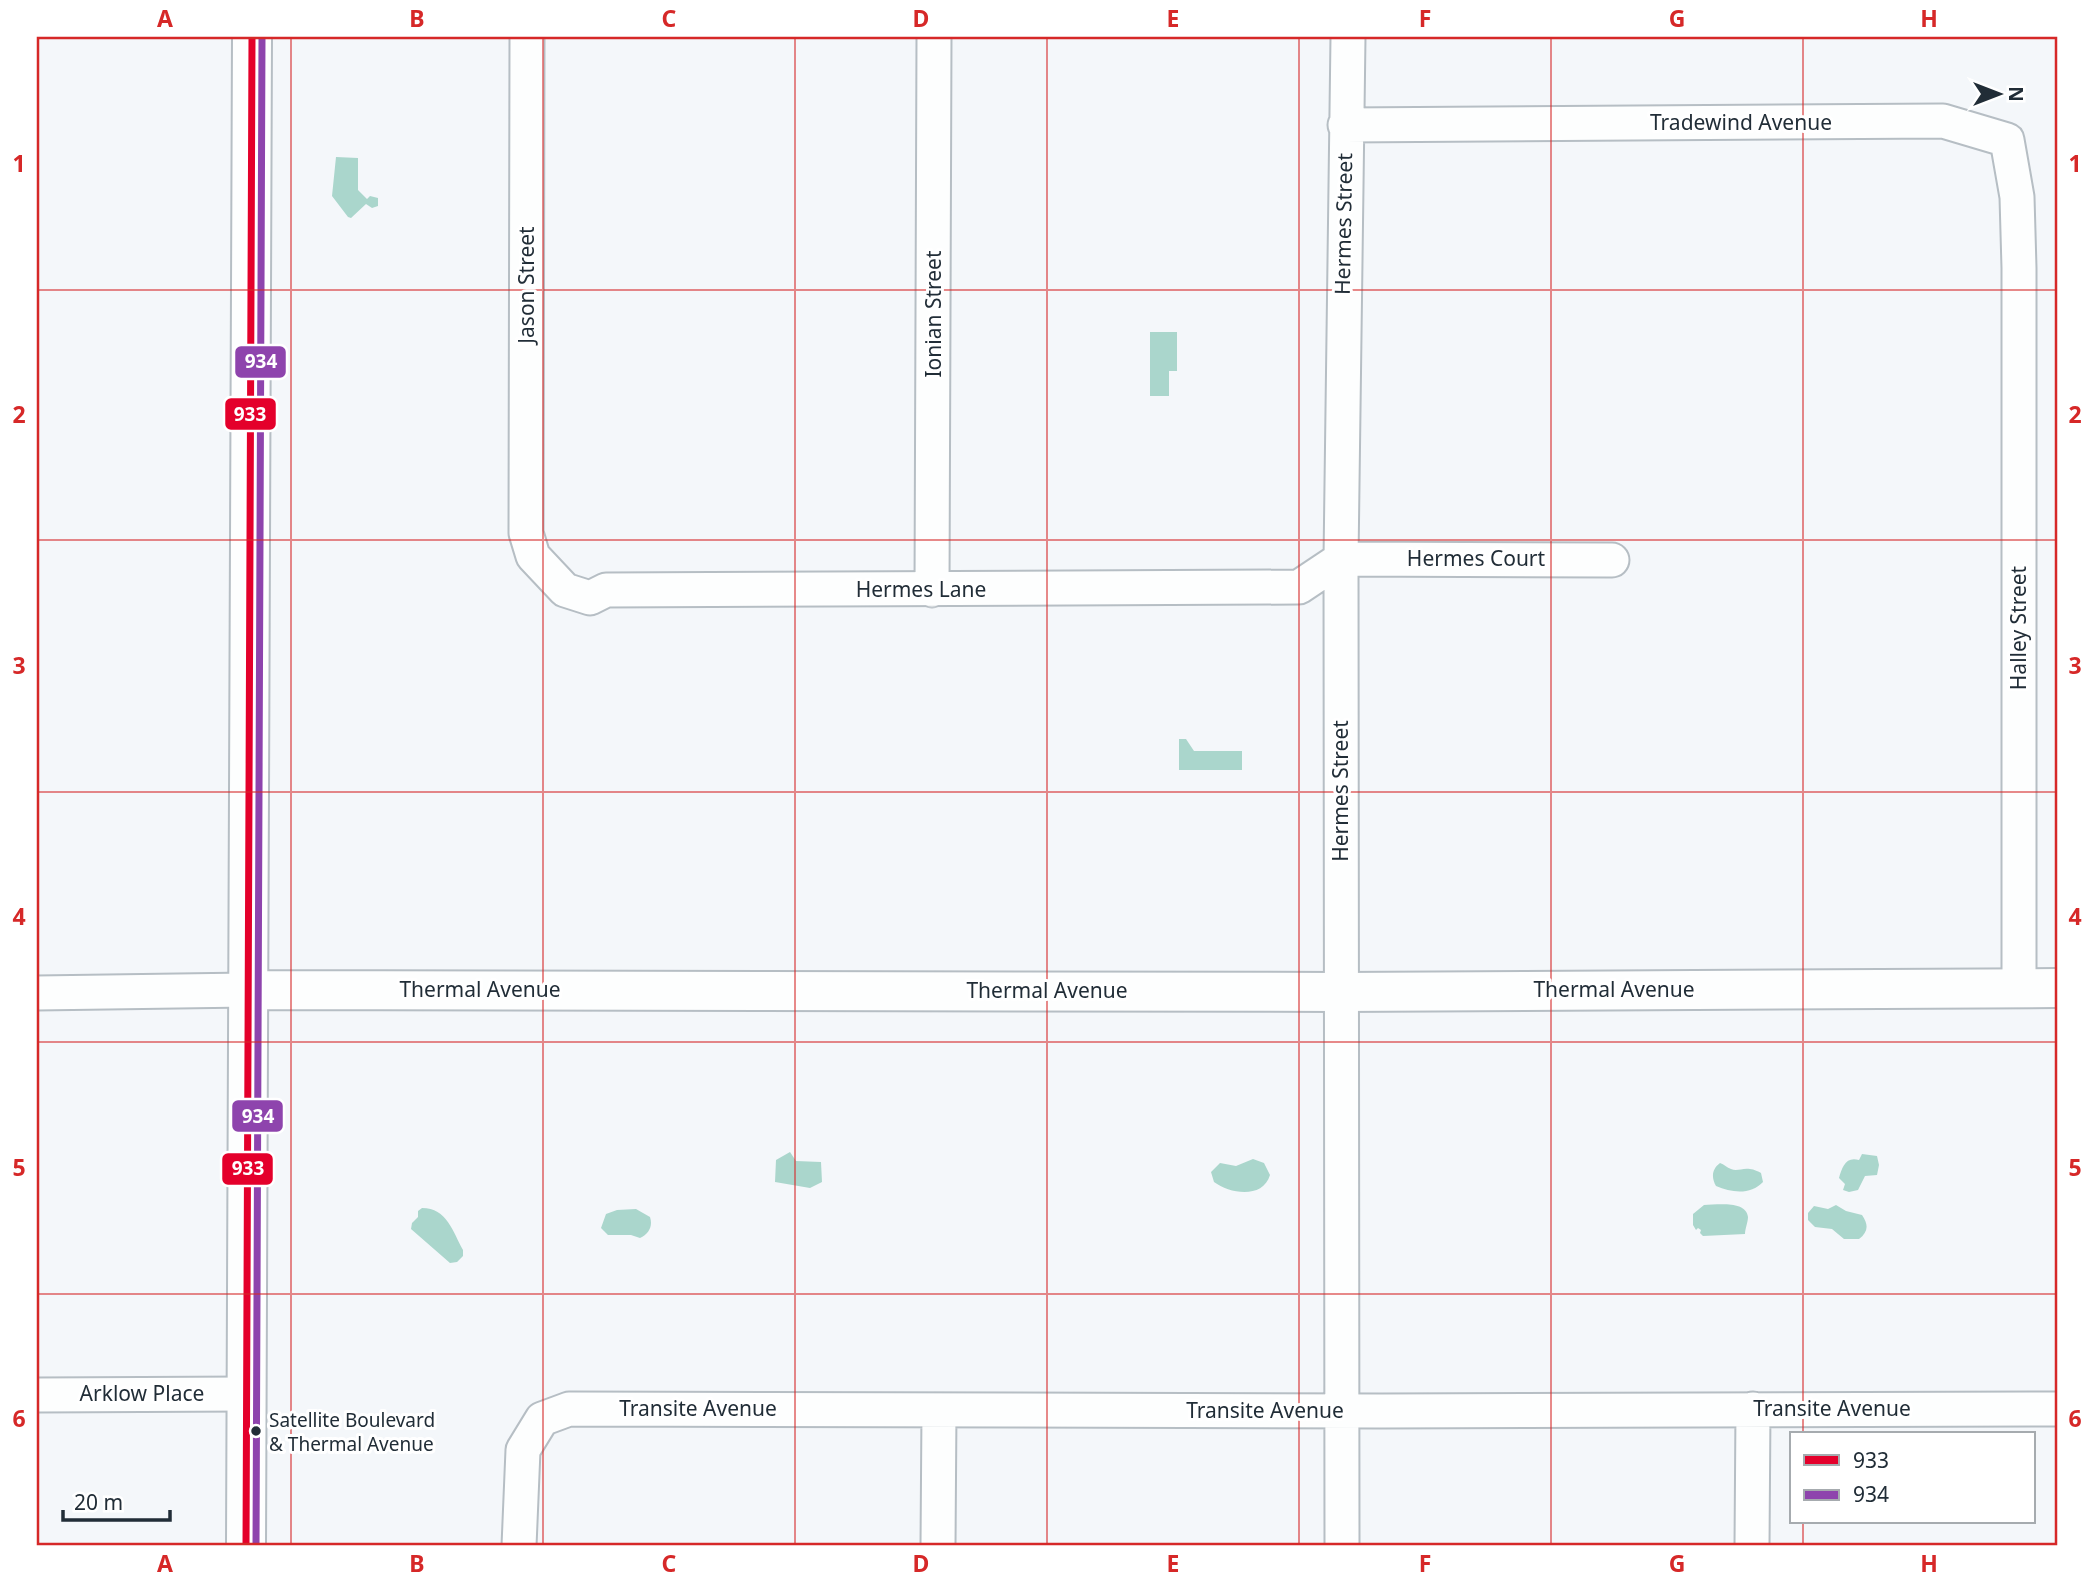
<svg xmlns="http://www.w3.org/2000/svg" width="2094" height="1583" font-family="'Noto Sans',sans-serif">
	<rect width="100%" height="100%" fill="#f4f7fa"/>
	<path fill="#aad6cc" d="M336,157L358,158V190L367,199L370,196L378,198V206L372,208L366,204L351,218L348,217L332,196Z
		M1150,332H1177V371H1169V396H1150Z
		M1179,739H1186L1194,751H1242V770H1179Z
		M790,1152L796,1161L821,1162L822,1182L810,1188L775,1182L776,1160Z
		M1862,1154L1877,1156L1879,1165L1877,1175L1865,1176L1858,1190L1849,1192L1843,1190L1845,1184L1839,1178C1842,1167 1846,1156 1859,1160Z
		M1253,1159L1264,1163L1270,1175C1263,1199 1230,1194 1214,1182L1211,1172L1220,1163L1236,1166Z
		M1720,1163C1724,1164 1727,1168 1731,1169C1739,1173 1745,1164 1761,1173L1763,1182C1751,1195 1732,1193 1716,1186C1711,1177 1712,1169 1720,1163Z
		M1704,1205C1716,1205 1746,1200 1748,1217C1748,1222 1745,1229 1745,1234L1703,1236L1700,1233L1701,1230L1698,1228L1696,1230L1693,1225V1214Z
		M1836,1205L1846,1211L1862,1215C1869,1225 1868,1232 1859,1239H1844L1832,1229L1815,1227L1808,1220V1213L1814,1206L1828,1209Z
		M422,1208C447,1208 453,1232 463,1250V1256L457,1262L450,1263L411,1229L412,1223L418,1217V1211Z
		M636,1209L650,1217C653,1226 649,1234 640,1238L631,1235H608L601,1228L606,1214L617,1210Z"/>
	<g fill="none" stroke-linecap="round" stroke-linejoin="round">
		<defs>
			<path id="minor" d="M527,37L526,533L533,556L565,590L590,598L606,590L1299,587L1341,559
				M1345,125L1943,121L2007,140L2017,197L2019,268V988
				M1341,559L1612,560
				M932,590L934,37
				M37,993L248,990
				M37,1395L247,1394
				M519,1546L523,1450L542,1419L569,1409L1381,1411L2057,1409
				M938,1546L939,1410
				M1342,1546L1341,559L1348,37
				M1752,1546L1753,1409"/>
			<path id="tertiary" d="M248,990L1341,992L2057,988
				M246,1546L252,37"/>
		</defs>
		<use href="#minor" stroke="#b6bec4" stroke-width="37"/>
		<use href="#tertiary" stroke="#b6bec4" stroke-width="42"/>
		<use href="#minor" stroke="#fdfefe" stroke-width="33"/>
		<use href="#tertiary" stroke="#fdfefe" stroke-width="38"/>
		<defs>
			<path id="bus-1" d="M246,1546L252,37"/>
			<path id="bus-2" d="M256,1546L262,37"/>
		</defs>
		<use href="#bus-1" stroke="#fff" stroke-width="12"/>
		<use href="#bus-2" stroke="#fff" stroke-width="12"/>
		<use href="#bus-1" stroke="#e4002b" stroke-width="7"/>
		<use href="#bus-2" stroke="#8e44ad" stroke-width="7"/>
	</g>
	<path fill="none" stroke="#d62828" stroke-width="2" stroke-opacity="0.55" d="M291,37V1546M543,37V1546M795,37V1546M1047,37V1546M1299,37V1546M1551,37V1546M1803,37V1434M37,290H2057M37,540H2057M37,792H2057M37,1042H2057M37,1294H2057M1803,1522V1546"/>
	<circle fill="#212d37" stroke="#fff" stroke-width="2.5" cx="256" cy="1431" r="6"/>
	<g text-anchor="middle" stroke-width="6" stroke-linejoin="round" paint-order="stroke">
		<g font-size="19" fill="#212d37" stroke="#fff" text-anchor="start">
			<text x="269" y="1427">Satellite Boulevard<tspan x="269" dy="24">&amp; Thermal Avenue</tspan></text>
		</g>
		<g font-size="21" fill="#212d37" stroke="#fff">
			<text x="1741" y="130">Tradewind Avenue</text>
			<text transform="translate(1344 224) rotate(-89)" y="7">Hermes Street</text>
			<text transform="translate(527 285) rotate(-90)" y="7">Jason Street</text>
			<text transform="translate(934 314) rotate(-90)" y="7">Ionian Street</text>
			<text x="1476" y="566">Hermes Court</text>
			<text x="921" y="597">Hermes Lane</text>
			<text transform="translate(2019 628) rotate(-90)" y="7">Halley Street</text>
			<text transform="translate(1341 791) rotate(-90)" y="7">Hermes Street</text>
			<text x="480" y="997">Thermal Avenue</text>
			<text x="1614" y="997">Thermal Avenue</text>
			<text x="1047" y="998">Thermal Avenue</text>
			<text x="142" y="1401">Arklow Place</text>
			<text x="698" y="1416">Transite Avenue</text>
			<text x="1832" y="1416">Transite Avenue</text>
			<text x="1265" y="1418">Transite Avenue</text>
		</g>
	</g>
	<g stroke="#fff" stroke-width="2.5">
		<rect x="234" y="345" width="53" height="34" rx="7" fill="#8e44ad"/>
		<rect x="224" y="397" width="53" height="34" rx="7" fill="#e4002b"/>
		<rect x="231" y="1099" width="53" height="34" rx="7" fill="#8e44ad"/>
		<rect x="221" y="1152" width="53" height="34" rx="7" fill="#e4002b"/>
	</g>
	<g font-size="19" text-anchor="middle" font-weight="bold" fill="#fff">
		<text x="261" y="368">934</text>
		<text x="250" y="421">933</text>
		<text x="258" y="1123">934</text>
		<text x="248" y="1175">933</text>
	</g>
	<rect width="2094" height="1583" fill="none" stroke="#ffffff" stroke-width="77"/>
	<rect x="1790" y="1432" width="245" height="91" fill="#ffffff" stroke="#a6abaf" stroke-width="2"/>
	<rect x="1804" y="1455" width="35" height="10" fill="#e4002b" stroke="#a6abaf" stroke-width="2"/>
	<text x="1853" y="1468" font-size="21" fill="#212d37">933</text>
	<rect x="1804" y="1490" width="35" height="10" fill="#8e44ad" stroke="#a6abaf" stroke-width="2"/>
	<text x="1853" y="1502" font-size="21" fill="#212d37">934</text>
	<g transform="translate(1999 94) rotate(90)" stroke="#ffffff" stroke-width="5" paint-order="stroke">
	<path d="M0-5L12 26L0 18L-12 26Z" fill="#212d37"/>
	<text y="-10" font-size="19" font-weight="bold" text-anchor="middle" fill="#212d37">N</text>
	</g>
	<path d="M63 1510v10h107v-10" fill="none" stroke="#212d37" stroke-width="3.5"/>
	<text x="74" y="1510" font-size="21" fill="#212d37" stroke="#ffffff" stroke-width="5" paint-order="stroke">20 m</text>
	<rect x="38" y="38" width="2018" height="1506" fill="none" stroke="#d62828" stroke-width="2.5"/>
	<g font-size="23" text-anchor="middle" font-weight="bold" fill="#d62828">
		<text x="165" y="27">A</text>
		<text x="417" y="27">B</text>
		<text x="669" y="27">C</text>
		<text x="921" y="27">D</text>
		<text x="1173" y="27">E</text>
		<text x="1425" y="27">F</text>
		<text x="1677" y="27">G</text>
		<text x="1929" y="27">H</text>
		<text x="19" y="172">1</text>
		<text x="2075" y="172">1</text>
		<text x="19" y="423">2</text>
		<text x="2075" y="423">2</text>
		<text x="19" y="674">3</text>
		<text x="2075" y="674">3</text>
		<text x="19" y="925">4</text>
		<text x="2075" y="925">4</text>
		<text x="19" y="1176">5</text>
		<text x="2075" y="1176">5</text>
		<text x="19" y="1427">6</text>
		<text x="2075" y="1427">6</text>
		<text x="165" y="1572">A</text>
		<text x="417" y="1572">B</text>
		<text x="669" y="1572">C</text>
		<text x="921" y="1572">D</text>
		<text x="1173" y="1572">E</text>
		<text x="1425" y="1572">F</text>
		<text x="1677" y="1572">G</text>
		<text x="1929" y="1572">H</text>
	</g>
</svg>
